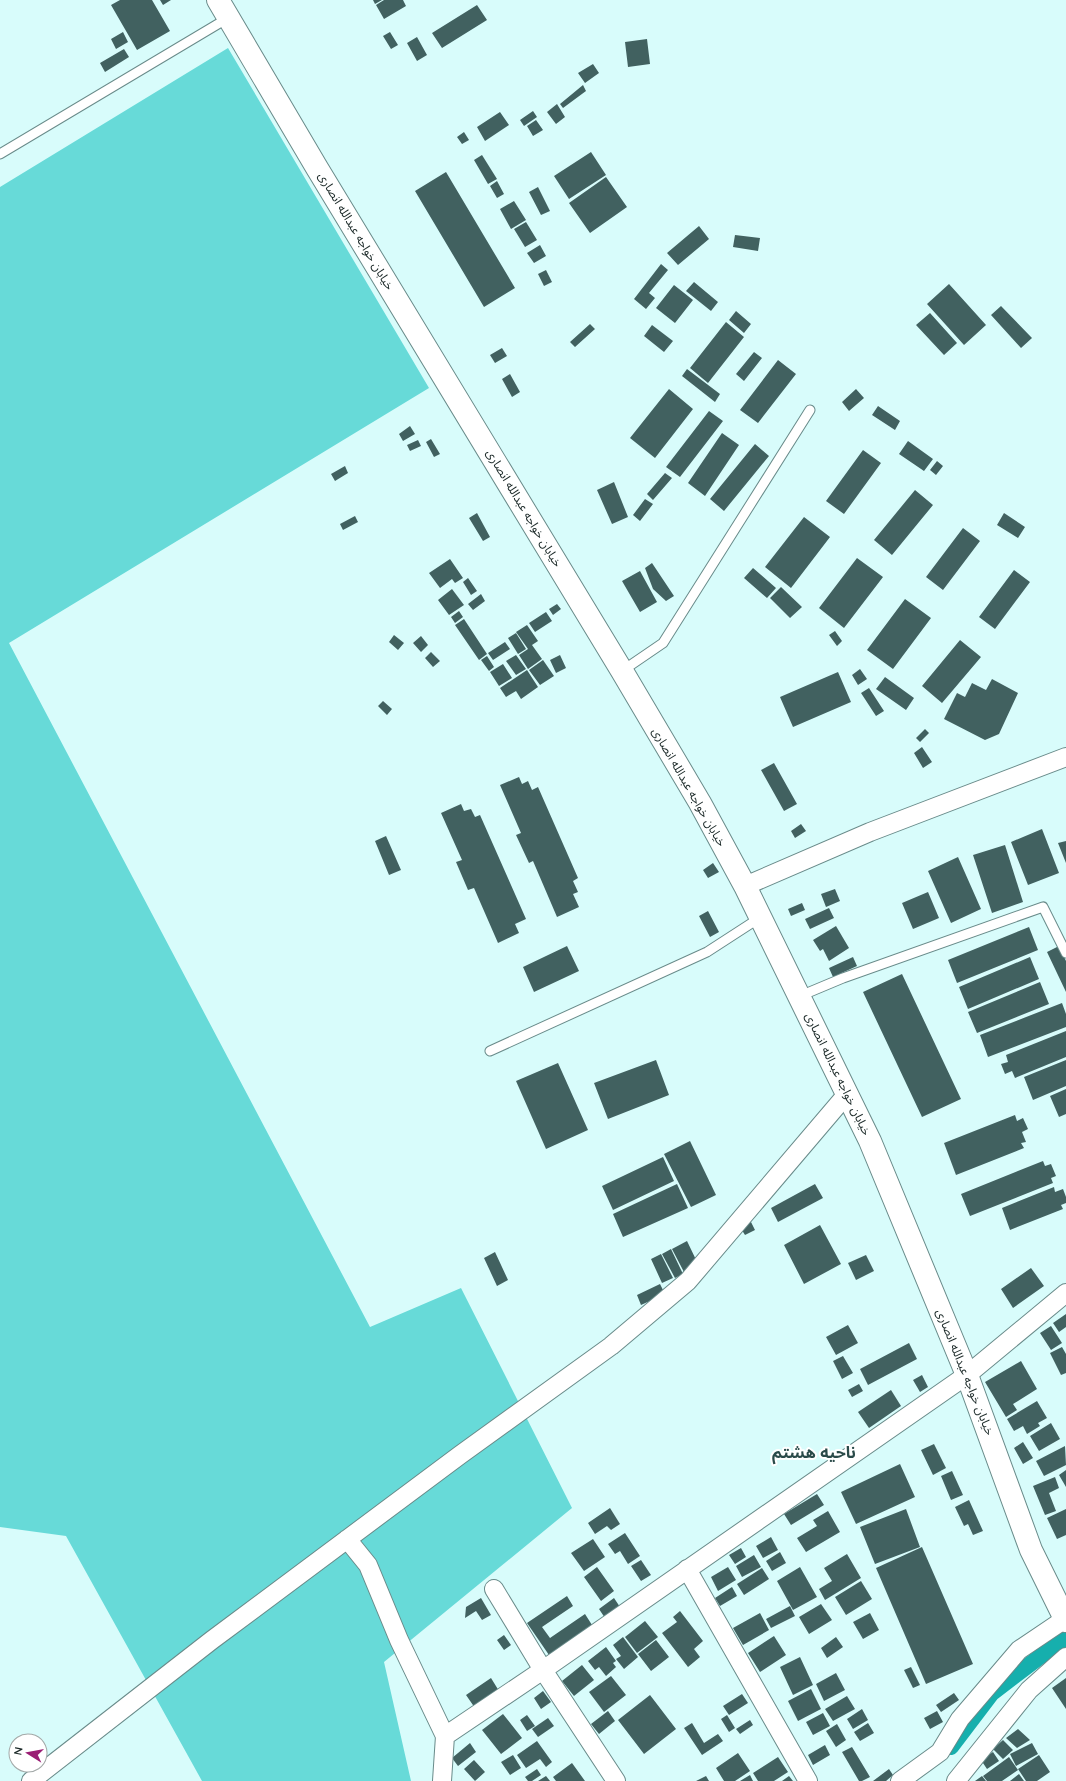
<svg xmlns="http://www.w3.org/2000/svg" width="1066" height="1781" font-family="Quicksand,'Noto Sans Arabic',sans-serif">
	<rect width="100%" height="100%" fill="#d8fcfb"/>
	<path fill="#67dad8" d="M228,48L429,388L9,643L370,1327L461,1288L572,1508L384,1662L411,1781H202L66,1536L0,1527V187Z"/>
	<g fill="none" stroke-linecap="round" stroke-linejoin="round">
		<path stroke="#16afad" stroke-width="16" d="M951,1747L992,1693L1066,1637"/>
	</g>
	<path fill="#416160" d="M120,0H152L170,31L137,50L111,5Z
		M160,0H171L163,5Z
		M373,0H382L375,4Z
		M384,0H403L406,6L384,19L376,5Z
		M477,5L487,20L442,48L432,33Z
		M123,32L128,42L116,49L111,39Z
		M390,32L398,45L391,49L383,36Z
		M417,37L427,55L417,61L407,43Z
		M647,39L650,64L628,67L625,42Z
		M124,49L129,57L105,72L100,63Z
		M593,64L599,73L585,83L578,73Z
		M583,85L586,91L563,108L560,104Z
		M557,104L565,117L556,124L547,112Z
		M533,111L537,117L524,126L520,120Z
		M500,112L509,125L485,141L477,127Z
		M536,120L543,130L533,136L527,126Z
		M464,132L469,140L462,144L457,137Z
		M591,152L606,175L569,199L554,176Z
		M482,155L497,179L488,184L474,160Z
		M446,172L515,288L484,307L415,191Z
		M606,177L627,207L590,233L569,203Z
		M497,181L504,194L497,198L490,186Z
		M538,187L550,211L541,215L529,192Z
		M514,201L526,220L511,229L500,209Z
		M526,222L537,240L525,247L514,229Z
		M699,226L709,239L678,265L667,253Z
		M735,235L760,238L758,251L733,247Z
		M540,245L546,256L534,263L527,253Z
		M661,264L668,270L649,293L655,298L646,309L634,299Z
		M546,270L552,282L544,286L538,274Z
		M694,282L718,302L711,311L686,291Z
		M949,284L986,325L964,345L927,304Z
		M674,285L693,300L675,323L656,308Z
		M1001,306L1032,338L1021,348L991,315Z
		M736,311L751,324L744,333L729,320Z
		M930,313L957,343L944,355L916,325Z
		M726,322L744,337L708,383L690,368Z
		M590,324L595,329L575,347L570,342Z
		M652,325L673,341L664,352L644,336Z
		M502,348L507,356L495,363L490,355Z
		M754,352L762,358L744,381L736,374Z
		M778,360L796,374L758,423L740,410Z
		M687,369L720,394L715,402L682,376Z
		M510,374L520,392L512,397L502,379Z
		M669,389L693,409L655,458L630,438Z
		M856,389L864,398L849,411L842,402Z
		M878,406L900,421L895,430L872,415Z
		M709,411L723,421L680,477L666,467Z
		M410,426L415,434L403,441L399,434Z
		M722,433L739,445L705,496L688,483Z
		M431,439L440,454L434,457L426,442Z
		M418,440L421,446L410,451L407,445Z
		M908,441L933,459L924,471L899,454Z
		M755,444L769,456L724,511L710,499Z
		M863,450L881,463L844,514L826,501Z
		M937,461L943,466L936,475L930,470Z
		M345,466L348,473L335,481L331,474Z
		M665,473L672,478L653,500L647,494Z
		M614,482L628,517L612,524L597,490Z
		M915,490L933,505L892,555L874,540Z
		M645,499L653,504L640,521L633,515Z
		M477,513L490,537L483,541L469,518Z
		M1004,513L1025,527L1018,538L997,525Z
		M355,516L358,522L343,530L340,524Z
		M804,517L830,537L791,588L765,567Z
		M963,528L980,541L943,590L926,577Z
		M857,558L883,577L844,628L819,608Z
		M450,559L463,578L455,583L452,579L440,588L429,573Z
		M652,563L674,596L666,601L653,589L645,568Z
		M753,568L776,588L767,598L744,578Z
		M1014,570L1030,582L995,629L979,617Z
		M640,571L657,602L640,612L622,581Z
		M468,578L477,591L471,595L463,582Z
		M781,587L802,607L790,618L770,598Z
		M452,589L464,605L449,615L438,600Z
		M481,594L485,601L473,610L468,604Z
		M905,599L931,618L893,669L867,650Z
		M557,604L561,609L553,615L549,609Z
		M459,611L463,617L455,623L451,617Z
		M546,612L552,621L535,632L529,623Z
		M464,619L487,654L479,660L455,625Z
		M527,625L538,641L532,645L542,659L528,669L519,655L528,649L516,632Z
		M835,631L842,641L837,646L829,635Z
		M516,633L526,649L518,654L508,638Z
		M394,635L404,643L398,650L389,642Z
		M421,636L428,645L421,652L413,643Z
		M960,640L981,657L942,703L922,686Z
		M505,642L510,649L493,660L488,653Z
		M431,652L440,661L433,667L425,658Z
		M516,655L526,669L516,675L506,661Z
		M560,655L566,668L556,673L550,660Z
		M487,656L494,667L489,671L481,660Z
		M543,660L554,676L540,685L529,670Z
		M503,664L512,678L499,686L490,672Z
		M860,669L867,679L858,685L852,675Z
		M527,670L538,687L521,699L516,691L506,697L500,688Z
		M838,672L851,702L793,727L780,697Z
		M885,677L914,698L906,710L876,689Z
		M992,679L1018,693L999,734L985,740L944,719L957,693L965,697L972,683L986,690Z
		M869,688L884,711L876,716L861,693Z
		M383,701L392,709L387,715L378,706Z
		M925,729L929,733L920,742L916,738Z
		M922,747L932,762L923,768L914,753Z
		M774,763L797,804L784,811L761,770Z
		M519,777L522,784L528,781L532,790L538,787L578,878L573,881L578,892L573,894L579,907L557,917L533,861L529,863L516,835L521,833L500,785Z
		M461,804L464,811L471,809L475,817L480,815L526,919L515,924L519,933L498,943L474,888L468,890L456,862L462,860L441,813Z
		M801,824L806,831L795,838L791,831Z
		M1042,829L1059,873L1028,885L1011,842Z
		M386,836L401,870L389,875L375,841Z
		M1066,841V863L1058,843Z
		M1005,845L1023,902L992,913L973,855Z
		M958,857L981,909L951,923L928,871Z
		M713,863L719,872L708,878L703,870Z
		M835,889L840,901L826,907L821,894Z
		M928,892L939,918L913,929L902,903Z
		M802,903L805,910L791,916L788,909Z
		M829,908L834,918L810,929L805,919Z
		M708,911L719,932L710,937L699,916Z
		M836,926L849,948L829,961L823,949L820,951L813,940Z
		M1029,927L1038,950L957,983L948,960Z
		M567,946L579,971L534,992L523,967Z
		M1059,946L1066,961V992L1047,952Z
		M853,957L857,966L833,977L829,968Z
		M1030,957L1039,979L968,1009L959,987Z
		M902,974L961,1099L922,1117L863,992Z
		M1040,982L1049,1004L977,1033L968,1012Z
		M1062,1003L1066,1014V1027L988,1057L980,1035Z
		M1066,1031V1057L1015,1078L1012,1071L1005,1074L1001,1064L1008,1062L1006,1055Z
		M656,1060L669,1095L608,1119L594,1083Z
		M1066,1060V1086L1033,1100L1024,1077Z
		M558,1063L588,1130L546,1149L516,1081Z
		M1066,1089V1114L1059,1117L1050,1096Z
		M1015,1115L1017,1121L1023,1118L1028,1129L1022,1132L1026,1142L1021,1143L1024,1148L956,1175L944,1143Z
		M690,1141L716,1195L691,1207L664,1154Z
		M663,1157L674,1181L613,1210L602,1186Z
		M1043,1161L1045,1166L1051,1164L1056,1176L1051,1178L1053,1183L970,1216L961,1194Z
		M677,1184L688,1208L623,1237L613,1214Z
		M815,1184L823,1198L778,1222L771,1208Z
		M1054,1187L1055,1192L1063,1189L1066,1197V1203L1061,1205L1063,1209L1010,1230L1002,1208Z
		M749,1218L755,1230L745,1235L738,1224Z
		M820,1225L841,1264L804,1284L784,1245Z
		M687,1241L699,1266L685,1274L672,1249Z
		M671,1249L683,1274L675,1278L662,1254Z
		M495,1252L508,1280L497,1286L484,1258Z
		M661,1254L673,1278L662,1283L651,1259Z
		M866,1255L874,1271L856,1280L848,1263Z
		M1031,1268L1044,1286L1013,1308L1001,1289Z
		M660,1284L665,1294L641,1305L637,1295Z
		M1066,1314V1327L1059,1332L1053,1323Z
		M848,1325L858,1343L836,1355L826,1337Z
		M1051,1326L1062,1343L1051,1350L1040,1333Z
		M909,1343L917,1359L868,1385L860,1369Z
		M1062,1347L1066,1354V1373L1061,1375L1050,1353Z
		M843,1356L853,1373L842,1379L833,1361Z
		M1021,1361L1037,1389L1013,1404L1017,1410L1006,1417L985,1382Z
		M922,1375L928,1387L920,1392L913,1380Z
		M859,1384L863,1391L852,1397L848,1390Z
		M891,1390L901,1406L869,1428L858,1412Z
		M1037,1401L1047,1418L1038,1423L1040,1426L1027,1434L1023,1426L1014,1431L1007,1419Z
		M1051,1423L1060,1439L1039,1451L1030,1436Z
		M1023,1442L1033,1458L1023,1464L1014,1448Z
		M934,1444L946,1468L933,1475L921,1450Z
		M1065,1446L1066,1465L1044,1476L1036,1461Z
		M900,1464L915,1497L856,1524L841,1492Z
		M1066,1470V1487L1059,1475Z
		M952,1471L963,1495L951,1500L941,1476Z
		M1055,1477L1059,1488L1049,1493L1056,1511L1045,1515L1033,1486Z
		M817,1494L824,1505L791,1525L784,1514Z
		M969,1500L983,1531L973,1535L968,1524L964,1526L955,1507Z
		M610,1508L620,1524L611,1530L607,1526L595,1534L588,1523Z
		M906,1509L920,1547L875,1564L860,1527Z
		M1066,1509V1535L1057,1539L1047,1518Z
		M828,1511L840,1532L806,1552L797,1538L817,1526L813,1520Z
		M625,1533L640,1556L628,1564L620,1551L615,1554L608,1544Z
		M771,1537L778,1550L763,1558L756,1546Z
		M593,1539L605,1557L584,1571L571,1553Z
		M922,1547L973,1664L926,1684L876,1568Z
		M741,1548L746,1557L735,1564L729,1555Z
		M780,1552L786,1563L772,1571L766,1561Z
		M847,1554L861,1578L825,1600L819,1589L832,1581L824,1568Z
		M754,1555L761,1567L742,1577L736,1566Z
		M641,1560L651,1575L641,1581L631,1566Z
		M597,1567L614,1591L601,1601L584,1577Z
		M728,1567L736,1580L718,1591L711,1577Z
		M800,1567L817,1597L793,1610L777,1581Z
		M762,1568L769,1579L744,1595L737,1584Z
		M861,1581L872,1599L846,1615L835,1597Z
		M732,1587L737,1596L720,1606L715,1598Z
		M567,1596L573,1606L542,1627L550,1638L585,1614L592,1625L549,1655L527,1623Z
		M481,1598L491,1615L482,1620L476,1611L465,1618L466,1607Z
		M614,1598L620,1607L605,1618L599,1609Z
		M821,1604L832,1620L809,1634L799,1617Z
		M790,1606L795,1616L771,1628L766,1619Z
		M680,1611L703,1641L694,1649L700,1657L688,1667L662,1633L677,1622L673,1617Z
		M760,1613L769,1630L743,1645L733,1628Z
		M870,1613L879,1630L863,1639L853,1622Z
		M645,1621L658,1637L637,1653L625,1637Z
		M504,1635L511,1645L504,1650L497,1640Z
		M774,1636L786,1655L760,1672L748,1653Z
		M623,1637L638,1657L624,1669L616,1659L621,1656L613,1645Z
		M836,1637L843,1647L827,1658L821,1648Z
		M656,1640L669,1657L651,1671L638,1654Z
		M606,1647L616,1661L613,1663L616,1667L606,1676L599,1667L595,1670L588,1661Z
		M800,1657L813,1685L793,1695L780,1667Z
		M582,1665L594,1680L574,1696L562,1681Z
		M911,1667L920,1685L913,1688L904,1670Z
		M836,1673L845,1690L824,1701L816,1684Z
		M611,1676L626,1695L604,1712L589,1692Z
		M491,1678L499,1691L475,1708L466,1695Z
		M1066,1678V1709L1052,1688Z
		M811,1689L821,1709L798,1721L788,1701Z
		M543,1691L551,1702L541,1709L534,1698Z
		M954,1693L959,1700L941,1712L936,1705Z
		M742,1694L748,1703L729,1715L723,1706Z
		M650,1695L676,1729L644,1754L618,1720Z
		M847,1696L855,1709L833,1721L825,1709Z
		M862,1709L868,1720L853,1729L847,1719Z
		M608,1711L615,1721L599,1734L591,1724Z
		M937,1711L943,1722L930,1729L924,1718Z
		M823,1713L830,1726L813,1735L806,1722Z
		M503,1714L522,1738L501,1754L482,1730Z
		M527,1715L535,1726L527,1731L520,1720Z
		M727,1715L735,1728L729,1732L721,1719Z
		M548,1718L554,1726L538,1737L532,1729Z
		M750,1720L753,1725L740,1734L736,1729Z
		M692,1723L704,1743L718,1734L723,1741L702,1755L684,1728Z
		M868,1723L874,1733L860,1741L854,1732Z
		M837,1724L846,1740L836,1747L826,1731Z
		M1018,1729L1030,1740L1017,1748L1006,1738Z
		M1003,1740L1013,1750L1003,1759L993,1749Z
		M537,1741L552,1762L546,1767L540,1759L526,1768L517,1755Z
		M470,1743L476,1752L458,1766L452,1758Z
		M1032,1743L1038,1754L1016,1766L1010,1754Z
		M825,1745L830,1755L813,1765L808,1755Z
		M852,1747L870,1777L862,1781H859L842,1752Z
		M993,1752L999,1761L987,1769L981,1760Z
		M738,1753L750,1771L735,1781H724L716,1768Z
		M513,1755L521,1768L510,1775L501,1762Z
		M1039,1755L1050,1772L1037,1781H1026L1018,1769Z
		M778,1757L788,1772L774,1781H758L753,1773Z
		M1009,1757L1018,1770L1002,1781H987L983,1776Z
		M474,1760L485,1772L475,1781L464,1769Z
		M572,1763L585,1781H556L553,1777Z
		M537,1769L541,1775L532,1781H528L525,1777Z
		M889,1769L893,1775L886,1781H873Z
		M1019,1774L1024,1781H1010Z
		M750,1775L753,1781H740Z
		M546,1776L550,1781H538Z
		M706,1776L709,1781H696Z
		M789,1776L793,1781H782Z
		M982,1776L986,1781H975Z"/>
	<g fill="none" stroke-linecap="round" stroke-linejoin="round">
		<defs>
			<path id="service" d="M0,154L228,18
				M622,671L663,643L810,410
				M800,996L843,978L1043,907L1066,953
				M490,1051L707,952L761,917"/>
			<path id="minor" d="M745,886L870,832L1066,757
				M347,1539L368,1565L399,1640L445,1736L442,1781
				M687,1569L808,1781
				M494,1589L543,1670L616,1781
				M445,1736L543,1670L967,1375L1066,1293
				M31,1781L212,1640L460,1455L611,1346L688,1281L847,1094
				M900,1781L940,1752L960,1719L1019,1650L1065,1619
				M956,1781L1029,1690L1066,1657"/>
			<path id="tertiary" d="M218,0L317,168L622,671L700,803L745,886L870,1141L967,1375L1031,1550L1066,1621"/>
		</defs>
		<use href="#service" stroke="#698b8a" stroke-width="11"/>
		<use href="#minor" stroke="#698b8a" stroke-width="20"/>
		<use href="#tertiary" stroke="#698b8a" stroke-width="24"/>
		<use href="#service" stroke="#fff" stroke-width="9"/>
		<use href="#minor" stroke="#fff" stroke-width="18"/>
		<use href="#tertiary" stroke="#fff" stroke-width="22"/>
	</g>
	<g text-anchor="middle" stroke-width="4" stroke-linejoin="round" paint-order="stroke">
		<g font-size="12" fill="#192726" stroke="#fff">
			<text transform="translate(356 231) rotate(59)" y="4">خیابان خواجه عبدالله انصاری</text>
			<text transform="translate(524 508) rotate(59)" y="4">خیابان خواجه عبدالله انصاری</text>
			<text transform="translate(689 787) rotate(60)" y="4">خیابان خواجه عبدالله انصاری</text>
			<text transform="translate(838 1074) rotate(64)" y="4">خیابان خواجه عبدالله انصاری</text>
			<text transform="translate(965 1372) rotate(68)" y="4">خیابان خواجه عبدالله انصاری</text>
		</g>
		<g font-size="16" font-weight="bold" fill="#2a4a49" stroke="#fff">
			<text x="814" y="1458">ناحیه هشتم</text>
		</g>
	</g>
	<g transform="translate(28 1753) rotate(281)"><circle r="19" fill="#ffffff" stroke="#a3a9a8"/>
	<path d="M0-3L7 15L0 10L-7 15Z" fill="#9a1d74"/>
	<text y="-6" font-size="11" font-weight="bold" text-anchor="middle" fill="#192726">N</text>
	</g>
</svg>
